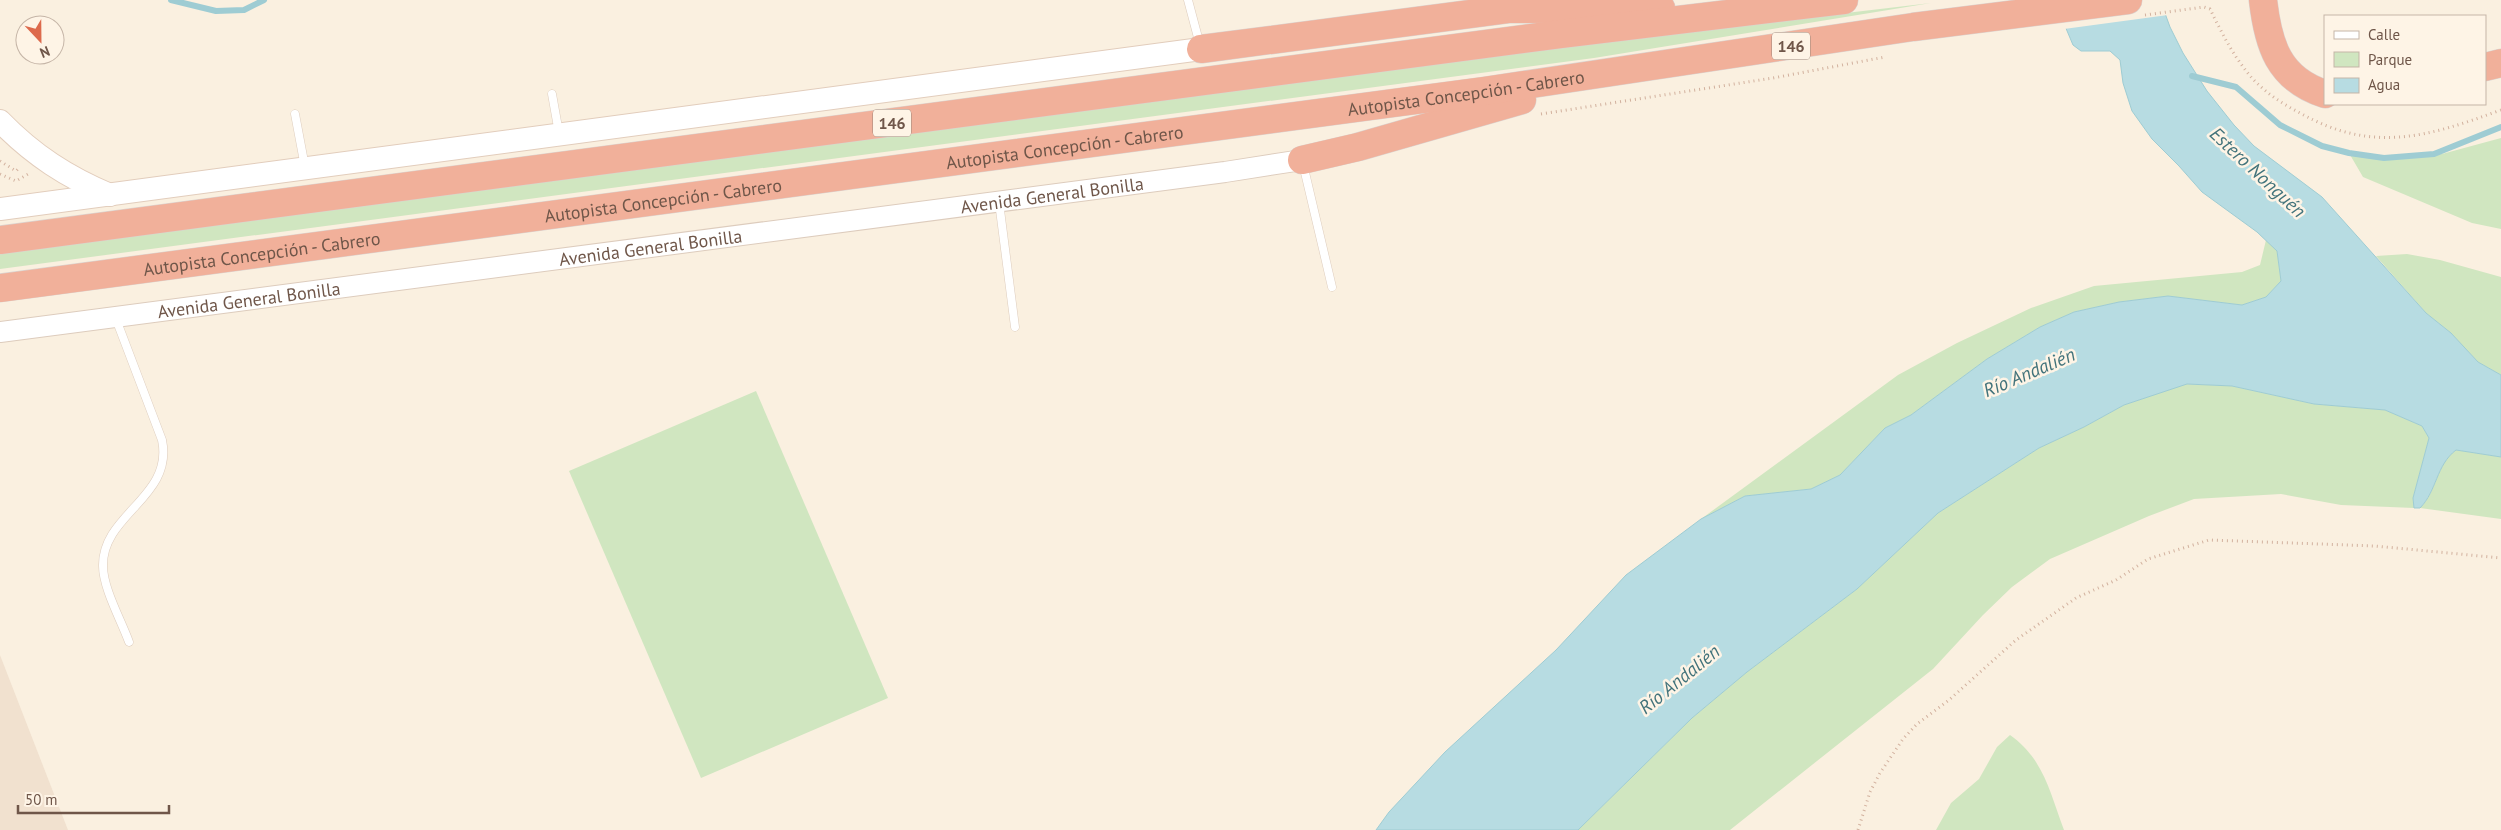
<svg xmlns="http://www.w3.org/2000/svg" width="2501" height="830" viewBox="0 0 2501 830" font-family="'PT Sans',sans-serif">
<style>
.residential{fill:#f1e1cf}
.green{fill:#d0e6c0}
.water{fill:#b7dce2;stroke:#9eccd3}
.pier{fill:#faf0e0}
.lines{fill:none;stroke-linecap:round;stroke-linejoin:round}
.stream{stroke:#9eccd3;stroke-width:6}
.service-casing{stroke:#ddccbd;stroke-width:9}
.tertiary-casing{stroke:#ddccbd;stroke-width:22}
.secondary-casing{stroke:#e2cdbc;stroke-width:24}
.motorway-casing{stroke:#dad3d0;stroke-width:29}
.path{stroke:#d2b19e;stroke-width:3;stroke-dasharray:1 4;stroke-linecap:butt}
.service{stroke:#fff;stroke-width:8}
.tertiary{stroke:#fff;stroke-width:20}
.secondary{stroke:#fff;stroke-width:22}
.motorway{stroke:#f1b09a;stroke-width:28}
.labels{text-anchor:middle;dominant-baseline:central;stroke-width:5;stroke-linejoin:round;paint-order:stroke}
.shield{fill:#fef4e6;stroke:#9a8578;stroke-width:1}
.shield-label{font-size:16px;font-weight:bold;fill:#6f5649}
.street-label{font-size:18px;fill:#6f5649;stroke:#fef4e6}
.water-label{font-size:19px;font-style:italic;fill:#42737b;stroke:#fef4e6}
</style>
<rect width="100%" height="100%" fill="#faf0e0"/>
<polygon class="residential" points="0,655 68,830 0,830"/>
<g class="green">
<polygon points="1931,3 1594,58 0,269 0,254 1592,43"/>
<polygon points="2501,138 2501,229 2472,223 2363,177 2349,153 2384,158 2442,154"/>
<polygon points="2266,240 2277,251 2281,281 2266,297 2242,305 2168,296 2119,302 2074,312 2040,327 1987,359 1911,415 1885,428 1840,475 1811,489 1745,496 1701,519 1898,375 1957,343 2031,308 2094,286 2242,272 2260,265"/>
<polygon points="2407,254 2440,260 2501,277 2501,375 2478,362 2451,333 2426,313 2376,256"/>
<polygon points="2186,384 2232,386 2314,404 2385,410 2422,426 2429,438 2413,498 2414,508 2341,505 2281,494 2194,499 2149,516 2050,559 2012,587 1983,615 1933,669 1730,830 1578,830 1692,718 1747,672 1857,589 1938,513 2039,448 2084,427 2124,405"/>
<polygon points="756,391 888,698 701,778 569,471"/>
<path d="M2456,450L2501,457V519L2420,508C2438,491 2435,465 2456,450Z"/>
<path d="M2010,735C2044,759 2050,793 2064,830H1936L1951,803L1979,779L1997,747Z"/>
</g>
<path class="water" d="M2162,5L2170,27L2183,53L2207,91L2234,125L2254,146L2322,197L2426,313L2451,333L2478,362L2501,375V457L2456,450C2436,465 2437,491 2420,508H2414L2413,498L2429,438L2422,426L2385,410L2314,404L2232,386L2187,384L2124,405L2084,427L2039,448L1938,513L1857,589L1747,672L1692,718L1578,830H1376L1389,812L1445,752L1556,650L1626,575L1701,519L1745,496L1811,489L1840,475L1885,428L1911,415L1987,359L2040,327L2074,312L2119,302L2168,296L2242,305L2266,297L2281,281L2277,251L2257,232L2202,192L2179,166L2152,139L2132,111L2123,83L2120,60L2110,51H2081L2073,45L2065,26Z"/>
<polygon class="pier" points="2057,0 2163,0 2168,15 2064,29"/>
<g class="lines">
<g class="stream">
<polyline points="171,0 216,11 244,10 264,0"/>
<polyline points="2192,76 2236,87 2280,125 2322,146 2349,153 2384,158 2434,154 2501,127"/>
</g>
<g class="service-casing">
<g id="service">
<polyline points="1188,0 1200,45"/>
<polyline points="552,94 559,133"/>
<polyline points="295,114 305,167"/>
<polyline points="1303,164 1332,287"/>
<polyline points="999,202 1015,327"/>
<path d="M116,319L162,440C174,497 102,514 103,566C103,588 121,620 129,642"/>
</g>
</g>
<g class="tertiary-casing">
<g id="tertiary">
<path id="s1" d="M0,332L1225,172L1302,160"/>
</g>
</g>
<g class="secondary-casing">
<g id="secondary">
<path d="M0,121C33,155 67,177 110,195"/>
<polyline points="0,209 1201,49"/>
</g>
</g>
<g class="motorway-casing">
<g id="motorway">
<path d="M2263,0C2268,44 2278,79 2325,94"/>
<polyline points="1201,49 1508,9 1661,8"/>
<polyline points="2485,67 2501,63"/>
<polyline points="1302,160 1358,147 1522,100"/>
<polyline points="0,240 1561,34 1844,0"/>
<path id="s2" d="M0,288L1484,91L1913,27L2128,0"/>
</g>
</g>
<g class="path">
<path d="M2145,15L2204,7L2210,9C2220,29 2230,50 2244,68C2258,88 2279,102 2300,113C2373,154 2427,137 2501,110"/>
<polyline points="1541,114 1773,78 1885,57"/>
<polyline points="0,161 16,171 20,167"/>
<polyline points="0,174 16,181 30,173"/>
<polyline points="1858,830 1870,792 1880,773 1903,739 1917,724 1949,700 2016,640 2076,598 2116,580 2148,559 2209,540 2375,546 2501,558"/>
</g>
<use href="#service" class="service"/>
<use href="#tertiary" class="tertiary"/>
<use href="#secondary" class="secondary"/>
<use href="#motorway" class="motorway"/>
</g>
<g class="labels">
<g class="shield">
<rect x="1772" y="32.5" width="38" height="27" rx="4"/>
<rect x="873" y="109.5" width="38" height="27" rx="4"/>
</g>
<g class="shield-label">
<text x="1791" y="46">146</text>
<text x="892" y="123">146</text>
</g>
<g class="street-label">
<text stroke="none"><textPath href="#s2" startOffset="1479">Autopista Concepción - Cabrero</textPath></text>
<text stroke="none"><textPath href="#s2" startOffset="1074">Autopista Concepción - Cabrero</textPath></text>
<text stroke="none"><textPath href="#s1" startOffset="1061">Avenida General Bonilla</textPath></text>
<text stroke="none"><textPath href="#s2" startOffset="669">Autopista Concepción - Cabrero</textPath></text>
<text stroke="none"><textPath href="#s1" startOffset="656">Avenida General Bonilla</textPath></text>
<text stroke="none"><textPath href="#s2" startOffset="264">Autopista Concepción - Cabrero</textPath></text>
<text stroke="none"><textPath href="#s1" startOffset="251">Avenida General Bonilla</textPath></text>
</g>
<g class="water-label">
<text transform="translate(2258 172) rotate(43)">Estero Nonguén</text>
<text transform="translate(2029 372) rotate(-23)">Río Andalién</text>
<text transform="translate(1679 679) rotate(-39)">Río Andalién</text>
</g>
</g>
<rect x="2324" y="15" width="162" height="90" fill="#fef4e6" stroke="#c5b5a7"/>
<rect x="2334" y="31" width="25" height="8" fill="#ffffff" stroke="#c5b5a7"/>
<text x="2368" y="40" font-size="15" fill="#6f5649">Calle</text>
<rect x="2334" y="52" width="25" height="15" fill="#d0e6c0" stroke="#c5b5a7"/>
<text x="2368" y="65" font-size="15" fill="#6f5649">Parque</text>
<rect x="2334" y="78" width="25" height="15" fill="#b7dce2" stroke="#c5b5a7"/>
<text x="2368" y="90" font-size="15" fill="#6f5649">Agua</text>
<g transform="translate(40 40) rotate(158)"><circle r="24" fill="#fef4e6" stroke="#c5b5a7"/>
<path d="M0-4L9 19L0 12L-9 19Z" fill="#dd6a4c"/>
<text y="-8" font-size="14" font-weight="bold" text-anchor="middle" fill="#6f5649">N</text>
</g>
<path d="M18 805v8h151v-8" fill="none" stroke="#6f5649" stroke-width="2.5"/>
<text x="25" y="805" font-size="15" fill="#6f5649" stroke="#fef4e6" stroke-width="4" paint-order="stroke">50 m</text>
</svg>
